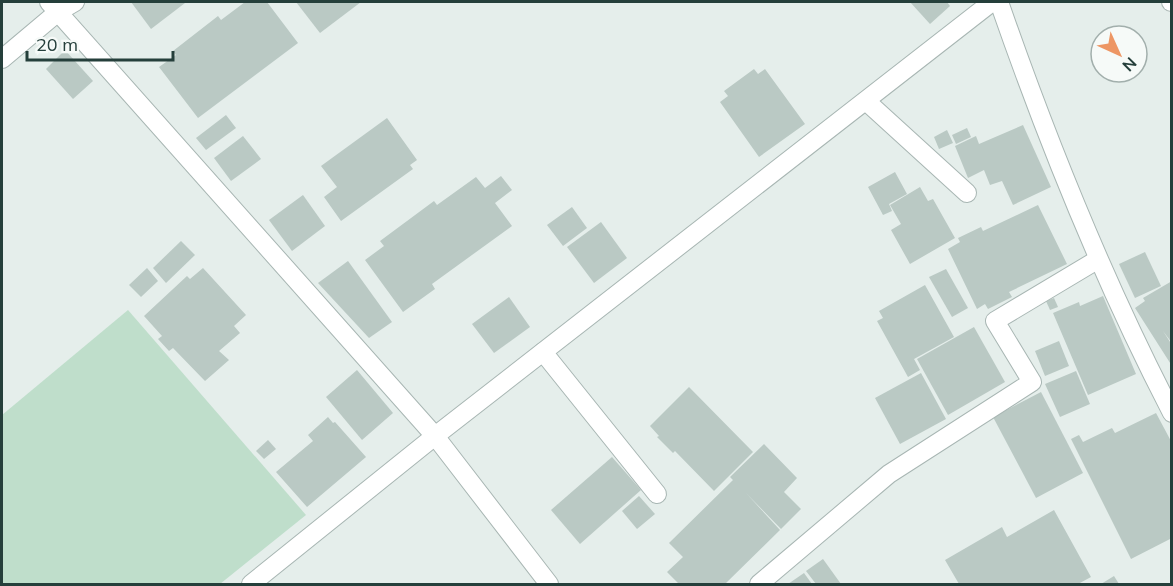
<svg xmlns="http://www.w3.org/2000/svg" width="1173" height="586" viewBox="0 0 1173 586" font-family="Mulish,sans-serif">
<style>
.green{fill:#bfdecb}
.building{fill:#bac9c4}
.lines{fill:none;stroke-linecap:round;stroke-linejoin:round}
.minor-casing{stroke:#a8b6b3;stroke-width:20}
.minor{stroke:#fff;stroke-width:18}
</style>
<rect width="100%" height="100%" fill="#e5eeeb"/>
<polygon class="green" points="128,310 306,515 220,584 2,584 2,415"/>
<g class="building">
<polygon points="131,2 184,2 185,3 151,29"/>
<polygon points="245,2 267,2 298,43 198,118 159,67 176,55 173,51 218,16 221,20"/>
<polygon points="296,2 361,2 320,33"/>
<polygon points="910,2 947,2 950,6 930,24"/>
<polygon points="65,50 93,81 73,99 46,69"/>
<polygon points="754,69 758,74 765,69 805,124 759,157 720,102 728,96 724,91"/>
<polygon points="226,115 236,128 206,150 196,138"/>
<polygon points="387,118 417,160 410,165 413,169 341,221 324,197 337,187 321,166"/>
<polygon points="1023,125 1051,187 1013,205 1002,181 990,185 984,170 968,178 955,146 976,136 979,144"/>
<polygon points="967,128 971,137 956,144 952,135"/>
<polygon points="947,130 953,143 939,149 934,137"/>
<polygon points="243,136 261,159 231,181 214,158"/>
<polygon points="895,172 907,194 889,204 892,211 883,215 868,187"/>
<polygon points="501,176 512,190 495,203 512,226 432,284 435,289 403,312 365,260 384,246 380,241 434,201 437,205 476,177 485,188"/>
<polygon points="920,187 928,201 933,199 955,238 910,264 891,230 901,224 890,205"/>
<polygon points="303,195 325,226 292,251 269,220"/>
<polygon points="1038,205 1067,264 1009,292 1012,297 988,309 985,304 977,309 948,249 960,242 958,238 981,227 983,231"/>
<polygon points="572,207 587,228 563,246 547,225"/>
<polygon points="601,222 627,258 594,283 567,247"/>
<polygon points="181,241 195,255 166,283 153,268"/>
<polygon points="1145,252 1161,286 1135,298 1119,264"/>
<polygon points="348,261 392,322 369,338 318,283"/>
<polygon points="147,268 158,281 141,297 129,285"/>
<polygon points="203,268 246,315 234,326 240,333 219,351 229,360 205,381 173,348 169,351 158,339 162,336 144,316 187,276 190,279"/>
<polygon points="946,269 968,308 952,317 929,277"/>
<polygon points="1172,281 1172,343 1163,331 1172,345 1172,366 1135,308 1145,301 1143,298"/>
<polygon points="925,285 954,337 914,359 920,370 908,377 877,321 883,318 879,311"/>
<polygon points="1103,296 1136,374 1088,395 1053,313 1079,302 1080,306"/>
<polygon points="509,297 530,327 494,353 472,324"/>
<polygon points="1054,298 1058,307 1050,310 1046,301"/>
<polygon points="974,327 1005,382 948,415 917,359"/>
<polygon points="1059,341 1069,366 1045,376 1035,351"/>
<polygon points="357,370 393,413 362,440 326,397"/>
<polygon points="1076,371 1090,404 1060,417 1045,384"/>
<polygon points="921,373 946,419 900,444 875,398"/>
<polygon points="689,387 753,452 714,491 675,451 673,453 657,437 659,436 650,426"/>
<polygon points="1041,392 1083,473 1036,498 993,417"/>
<polygon points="1156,413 1172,443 1172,538 1131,559 1071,439 1079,435 1083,442 1112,428 1115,433"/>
<polygon points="328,417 333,423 335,422 366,457 307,507 276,472 313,441 308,435"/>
<polygon points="268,440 276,449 264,459 256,451"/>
<polygon points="764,444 797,478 784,492 801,509 781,529 746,493 780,530 725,584 679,584 667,572 683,557 669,543 733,480 730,477"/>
<polygon points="612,457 641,490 580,544 551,510"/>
<polygon points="639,496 655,514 637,529 622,511"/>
<polygon points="1054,510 1091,577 1078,584 959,584 945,560 1002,527 1007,537"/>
<polygon points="823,559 841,584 816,584 806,571"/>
<polygon points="804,573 812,584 788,584"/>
<polygon points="1114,576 1119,584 1101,584"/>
</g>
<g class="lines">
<g class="minor-casing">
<g id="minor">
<polyline points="49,2 435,436 549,584"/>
<path d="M999,2C1048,143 1103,280 1172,413"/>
<polyline points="1171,2 1172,2"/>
<polyline points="2,59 58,12 75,2"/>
<polyline points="866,101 967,193"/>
<polyline points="543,352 657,494"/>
<polyline points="251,584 435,436 992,2"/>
<polyline points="759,584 889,474 1032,382 995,321 1097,260"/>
</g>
</g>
<use href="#minor" class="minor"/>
</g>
<rect width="1173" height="586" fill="none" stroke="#253f3b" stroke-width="6"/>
<g transform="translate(1119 54) rotate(135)"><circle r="28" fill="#f6faf8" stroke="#a2afac" stroke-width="1.5"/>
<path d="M0-4.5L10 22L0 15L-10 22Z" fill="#ed9664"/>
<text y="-9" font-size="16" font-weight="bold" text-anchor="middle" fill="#253f3b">N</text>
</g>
<path d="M27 51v9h146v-9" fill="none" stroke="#253f3b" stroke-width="3"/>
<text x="36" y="51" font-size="18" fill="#253f3b" stroke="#f6faf8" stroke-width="4.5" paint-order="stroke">20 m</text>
</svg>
